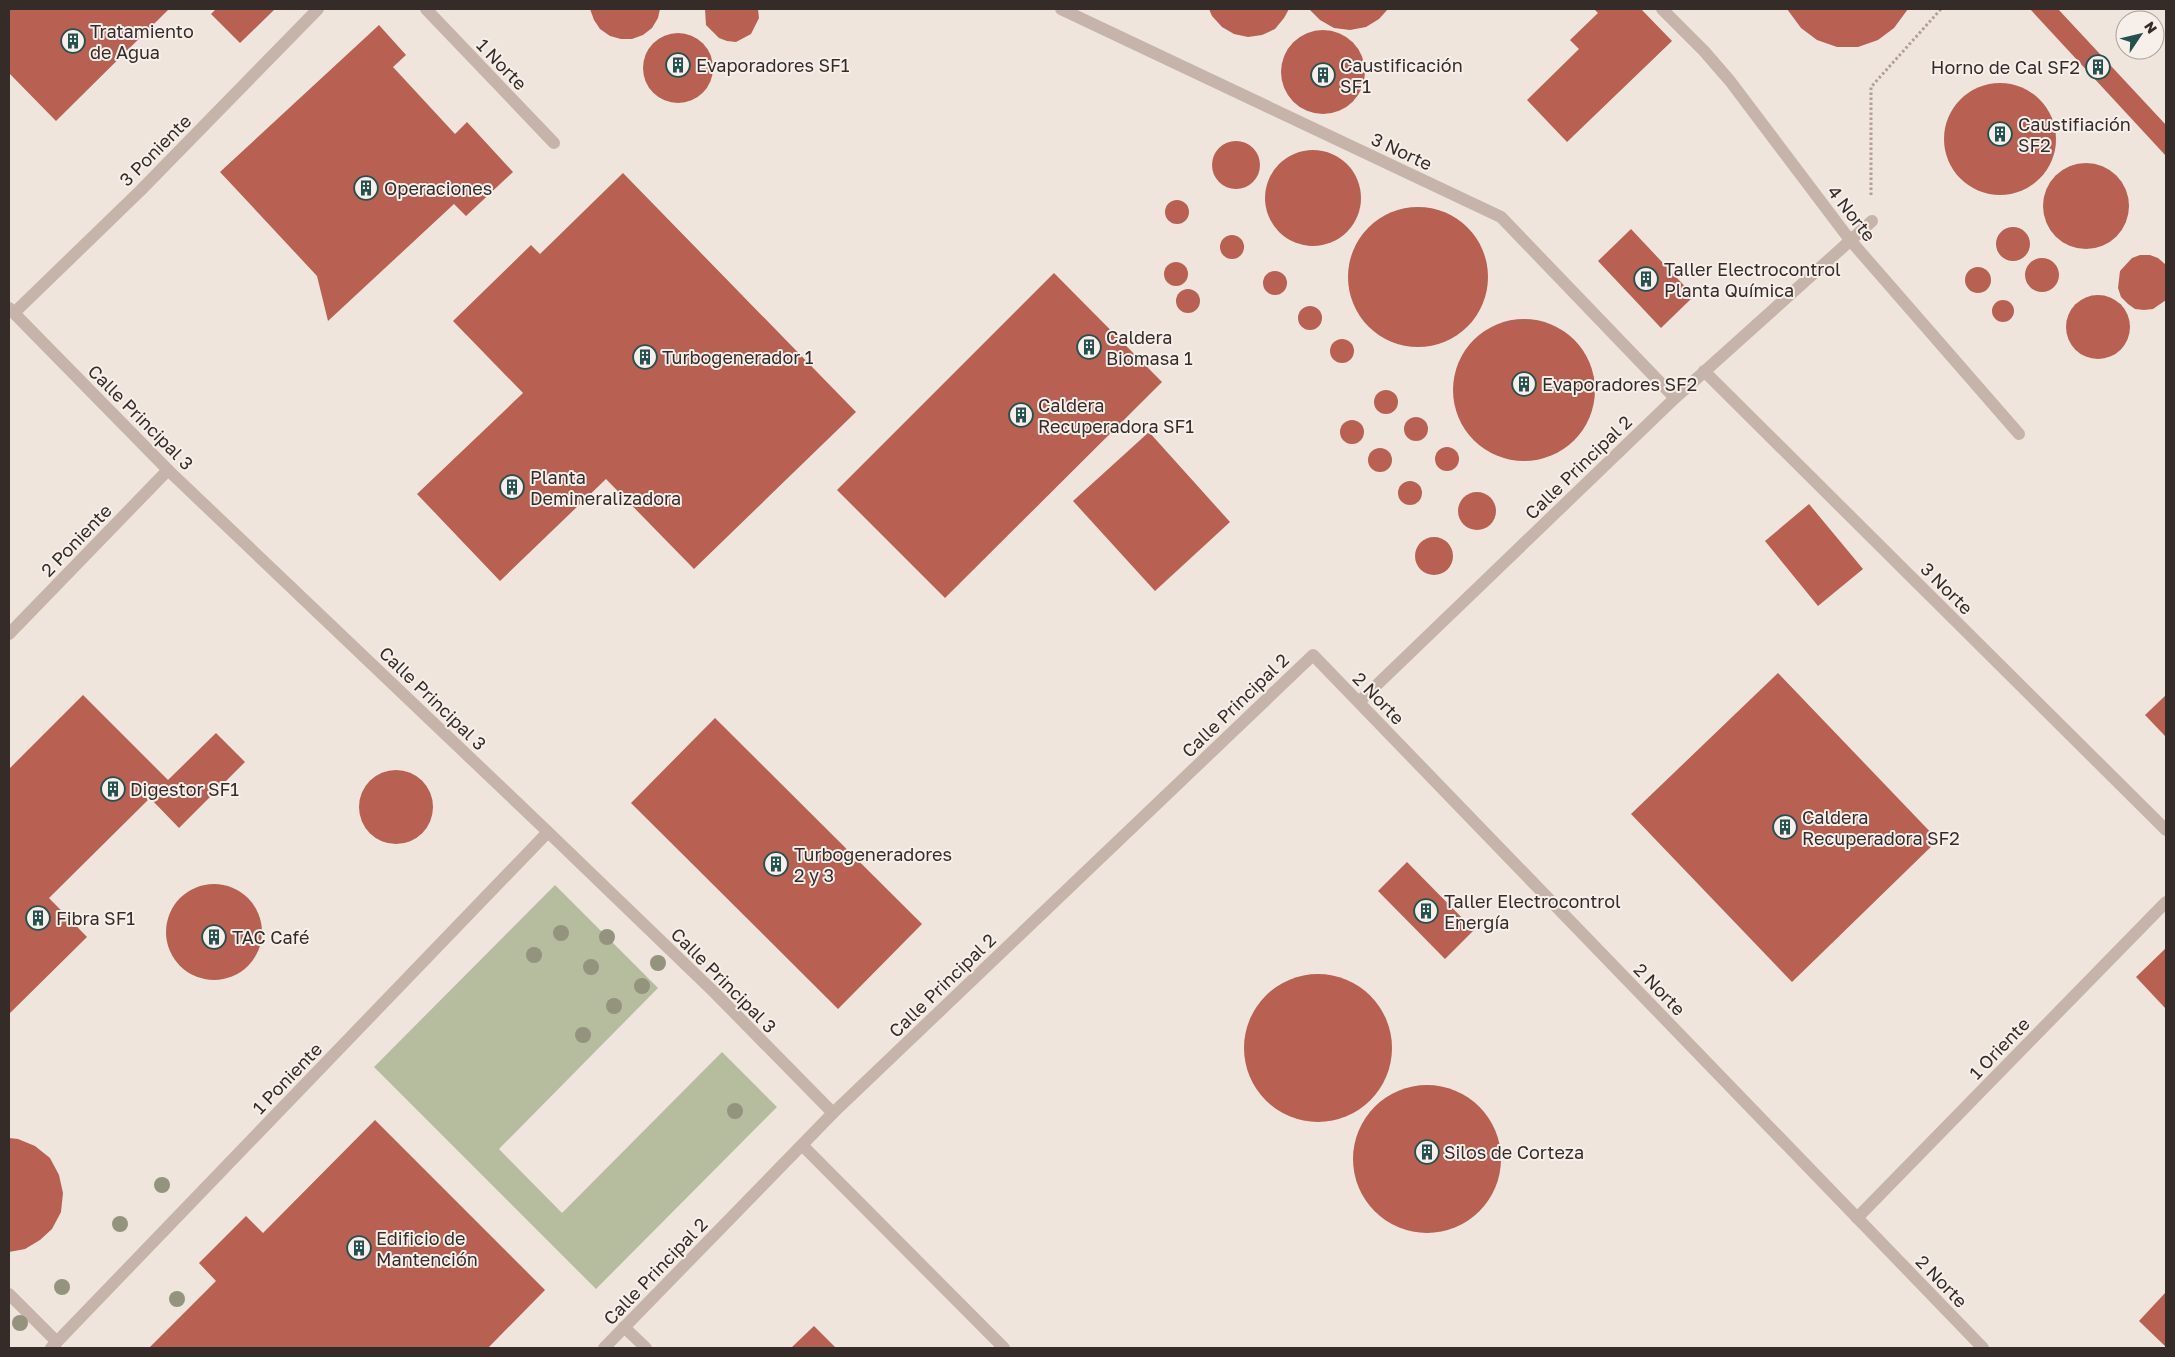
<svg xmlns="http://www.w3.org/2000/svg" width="2175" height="1357" viewBox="0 0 2175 1357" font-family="'Golos Text',sans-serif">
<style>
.green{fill:#b6bd9f}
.building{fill:#b86052}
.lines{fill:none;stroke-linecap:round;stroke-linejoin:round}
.path{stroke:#b29e95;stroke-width:3;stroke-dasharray:2.5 2.5;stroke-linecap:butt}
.service{stroke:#c6b4aa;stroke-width:12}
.tree{fill:#93937e}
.labels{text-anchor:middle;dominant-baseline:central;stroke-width:4;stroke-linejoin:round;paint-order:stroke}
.poi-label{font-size:18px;fill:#352b29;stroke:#f7efe9;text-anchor:start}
.street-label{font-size:18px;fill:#352b29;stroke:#f7efe9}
</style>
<rect width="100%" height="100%" fill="#efe5dd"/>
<polygon class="green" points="555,885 658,988 499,1149 562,1213 722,1052 777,1107 596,1289 374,1067"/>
<g class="building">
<polygon points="9,9 169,9 56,121 9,73"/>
<polygon points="216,9 275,9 240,43 211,14"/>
<polygon points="590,9 660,9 658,18 652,28 643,35 632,39 621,39 610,36 600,29 594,20"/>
<polygon points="705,9 758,9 759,18 751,34 736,42 727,41 719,38 706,25"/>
<polygon points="1209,9 1289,9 1284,18 1275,29 1262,35 1248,37 1234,34 1222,27 1212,16"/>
<polygon points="1309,9 1388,9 1379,19 1366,27 1350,30 1334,28 1320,20"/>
<polygon points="1594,9 1641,9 1672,41 1567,142 1527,100 1579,49 1570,40 1598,13"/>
<polygon points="1787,9 1908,9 1894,28 1878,40 1858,47 1837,47 1817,40 1801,28"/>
<polygon points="2030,9 2058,9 2166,125 2166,156"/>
<polygon points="379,25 406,55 393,67 455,134 467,122 513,172 466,216 454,204 328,321 317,276 220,172"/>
<circle cx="1323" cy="72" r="42"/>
<circle cx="678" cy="68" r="35"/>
<circle cx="2000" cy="139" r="56"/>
<circle cx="1236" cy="165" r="24"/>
<circle cx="1313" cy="198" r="48"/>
<circle cx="2086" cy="206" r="43"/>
<polygon points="623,173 856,412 694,569 606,479 500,581 417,494 523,393 453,321 531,245 540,254"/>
<circle cx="1177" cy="212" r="12"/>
<circle cx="1418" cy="277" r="70"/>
<circle cx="2013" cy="244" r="17"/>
<polygon points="1631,229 1694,296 1661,328 1598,261"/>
<circle cx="1232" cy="247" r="12"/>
<polygon points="2140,255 2150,255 2158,258 2166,265 2166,300 2153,309 2144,310 2135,309 2128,304 2121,297 2118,288 2120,271 2132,258"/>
<circle cx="2042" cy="275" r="17"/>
<circle cx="1176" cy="274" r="12"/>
<circle cx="1978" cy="280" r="13"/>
<circle cx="1275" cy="283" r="12"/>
<polygon points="1054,273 1162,382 945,598 837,490"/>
<circle cx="1188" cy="301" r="12"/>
<circle cx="2098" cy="327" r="32"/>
<circle cx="2003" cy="311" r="11"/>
<circle cx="1310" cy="318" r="12"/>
<circle cx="1524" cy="390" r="71"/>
<circle cx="1342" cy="351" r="12"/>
<circle cx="1386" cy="402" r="12"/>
<circle cx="1416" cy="429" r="12"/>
<circle cx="1352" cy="432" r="12"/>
<polygon points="1149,432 1230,522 1155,591 1073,501"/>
<circle cx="1447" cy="459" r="12"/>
<circle cx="1380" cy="460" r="12"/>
<circle cx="1410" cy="493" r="12"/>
<circle cx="1477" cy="511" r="19"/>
<polygon points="1809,504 1863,569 1818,606 1765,541"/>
<circle cx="1434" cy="556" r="19"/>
<polygon points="1778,673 1938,840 1792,982 1631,814"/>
<polygon points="83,695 168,780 216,733 245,762 179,828 150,798 49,898 87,937 9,1014 9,769"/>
<polygon points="2166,695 2166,737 2145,715"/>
<polygon points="715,718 922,924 838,1009 631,803"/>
<circle cx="396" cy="807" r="37"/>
<polygon points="1407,862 1474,930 1445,959 1378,891"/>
<circle cx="214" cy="932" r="48"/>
<polygon points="2166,948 2166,1009 2136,977"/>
<circle cx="1318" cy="1048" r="74"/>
<circle cx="1427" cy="1159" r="74"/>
<polygon points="375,1120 545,1290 488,1348 149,1348 216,1281 199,1263 246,1216 263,1233"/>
<polygon points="9,1138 18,1139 35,1146 50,1158 59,1175 63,1193 61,1212 52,1229 40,1240 25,1249 9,1252"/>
<polygon points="2166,1292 2166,1347 2139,1321"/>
<polygon points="814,1326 836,1348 791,1348"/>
</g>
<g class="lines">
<polyline class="path" points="1871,195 1871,87 1941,9"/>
<g class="service">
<polyline points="426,9 554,143"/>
<polyline points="1061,9 1501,217 1675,398"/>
<polyline points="1662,9 1704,51 1730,81 1850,240 2019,434"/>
<polyline points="9,308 168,470 548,832 714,992 833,1113"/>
<polyline points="14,313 140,191 318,9"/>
<polyline points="1704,371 2166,830"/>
<polyline points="9,634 168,470"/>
<polyline points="1359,702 1675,398 1872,221"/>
<polyline points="802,1145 1004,1348"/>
<polyline points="1857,1218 2166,902"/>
<polyline points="9,1294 57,1342"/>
<polyline points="624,1327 646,1348"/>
<polyline points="51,1348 548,832"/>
<polyline points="604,1348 833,1113 1313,655 1983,1348"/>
</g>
</g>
<g class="tree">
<circle cx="561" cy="933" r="8"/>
<circle cx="607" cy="937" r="8"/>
<circle cx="534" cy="955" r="8"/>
<circle cx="658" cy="963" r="8"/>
<circle cx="591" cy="967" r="8"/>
<circle cx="642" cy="986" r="8"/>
<circle cx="614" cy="1006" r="8"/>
<circle cx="583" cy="1035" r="8"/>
<circle cx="735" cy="1111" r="8"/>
<circle cx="162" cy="1185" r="8"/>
<circle cx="120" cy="1224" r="8"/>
<circle cx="62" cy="1287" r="8"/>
<circle cx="177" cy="1299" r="8"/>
<circle cx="20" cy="1323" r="8"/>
</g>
<defs>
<g id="building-ring" transform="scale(1.25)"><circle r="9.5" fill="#f7efe9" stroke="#235150" stroke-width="1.5"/><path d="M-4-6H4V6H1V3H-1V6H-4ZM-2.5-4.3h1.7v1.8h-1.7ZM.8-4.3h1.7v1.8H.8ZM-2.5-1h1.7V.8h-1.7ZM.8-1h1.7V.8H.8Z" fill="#235150"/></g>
</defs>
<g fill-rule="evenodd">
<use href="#building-ring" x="73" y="41"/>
<use href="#building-ring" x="678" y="65"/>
<use href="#building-ring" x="2098" y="67"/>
<use href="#building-ring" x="1323" y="75"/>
<use href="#building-ring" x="2000" y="134"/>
<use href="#building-ring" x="366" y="188"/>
<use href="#building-ring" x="1646" y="279"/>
<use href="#building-ring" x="1089" y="347"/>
<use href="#building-ring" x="645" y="357"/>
<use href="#building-ring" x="1524" y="384"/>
<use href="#building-ring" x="1021" y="415"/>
<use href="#building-ring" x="512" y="487"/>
<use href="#building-ring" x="113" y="789"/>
<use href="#building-ring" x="1785" y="827"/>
<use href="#building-ring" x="776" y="864"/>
<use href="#building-ring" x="1426" y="911"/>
<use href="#building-ring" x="38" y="918"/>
<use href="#building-ring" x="214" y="937"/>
<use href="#building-ring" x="1427" y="1152"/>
<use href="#building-ring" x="359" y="1248"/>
</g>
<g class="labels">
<g class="poi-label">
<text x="90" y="31">Tratamiento<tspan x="90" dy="21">de Agua</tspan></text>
<text x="696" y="65">Evaporadores SF1</text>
<text x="1340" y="65">Caustificación<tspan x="1340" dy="21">SF1</tspan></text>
<text x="2080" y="67" text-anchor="end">Horno de Cal SF2</text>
<text x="2018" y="124">Caustifiación<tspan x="2018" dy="21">SF2</tspan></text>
<text x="384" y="188">Operaciones</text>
<text x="1664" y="269">Taller Electrocontrol<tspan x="1664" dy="21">Planta Química</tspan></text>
<text x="1106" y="337">Caldera<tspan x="1106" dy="21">Biomasa 1</tspan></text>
<text x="662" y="357">Turbogenerador 1</text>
<text x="1542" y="384">Evaporadores SF2</text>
<text x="1038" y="405">Caldera<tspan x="1038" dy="21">Recuperadora SF1</tspan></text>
<text x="530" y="477">Planta<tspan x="530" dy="21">Demineralizadora</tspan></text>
<text x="130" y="789">Digestor SF1</text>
<text x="1802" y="817">Caldera<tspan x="1802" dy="21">Recuperadora SF2</tspan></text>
<text x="794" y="854">Turbogeneradores<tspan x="794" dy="21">2 y 3</tspan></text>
<text x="1444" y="901">Taller Electrocontrol<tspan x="1444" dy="21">Energía</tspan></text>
<text x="56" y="918">Fibra SF1</text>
<text x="232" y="937">TAC Café</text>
<text x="1444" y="1152">Silos de Corteza</text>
<text x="376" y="1238">Edificio de<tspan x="376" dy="21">Mantención</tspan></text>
</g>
<g class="street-label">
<text transform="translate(502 64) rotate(46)">1 Norte</text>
<text transform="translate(155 150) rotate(-45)">3 Poniente</text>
<text transform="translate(1402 151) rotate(25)">3 Norte</text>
<text transform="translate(1852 213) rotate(52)">4 Norte</text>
<text transform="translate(141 417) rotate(45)">Calle Principal 3</text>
<text transform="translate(1578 467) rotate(-44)">Calle Principal 2</text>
<text transform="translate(76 540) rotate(-46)">2 Poniente</text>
<text transform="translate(1947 588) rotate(45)">3 Norte</text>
<text transform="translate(433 698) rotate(44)">Calle Principal 3</text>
<text transform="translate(1379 698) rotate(46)">2 Norte</text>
<text transform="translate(1235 705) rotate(-44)">Calle Principal 2</text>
<text transform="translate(724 980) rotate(45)">Calle Principal 3</text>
<text transform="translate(942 985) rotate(-44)">Calle Principal 2</text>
<text transform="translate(1660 989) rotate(46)">2 Norte</text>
<text transform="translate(1999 1048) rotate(-46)">1 Oriente</text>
<text transform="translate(287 1078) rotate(-46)">1 Poniente</text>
<text transform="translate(655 1271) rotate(-46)">Calle Principal 2</text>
<text transform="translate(1942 1281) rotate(46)">2 Norte</text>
</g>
</g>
<rect width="2175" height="1357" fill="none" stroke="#352b29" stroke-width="20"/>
<g transform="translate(2140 35) rotate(55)"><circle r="24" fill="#f7efe9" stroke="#a9a19c"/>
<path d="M0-4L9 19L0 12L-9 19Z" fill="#235150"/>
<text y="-8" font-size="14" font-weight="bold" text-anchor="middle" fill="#352b29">N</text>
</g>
</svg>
